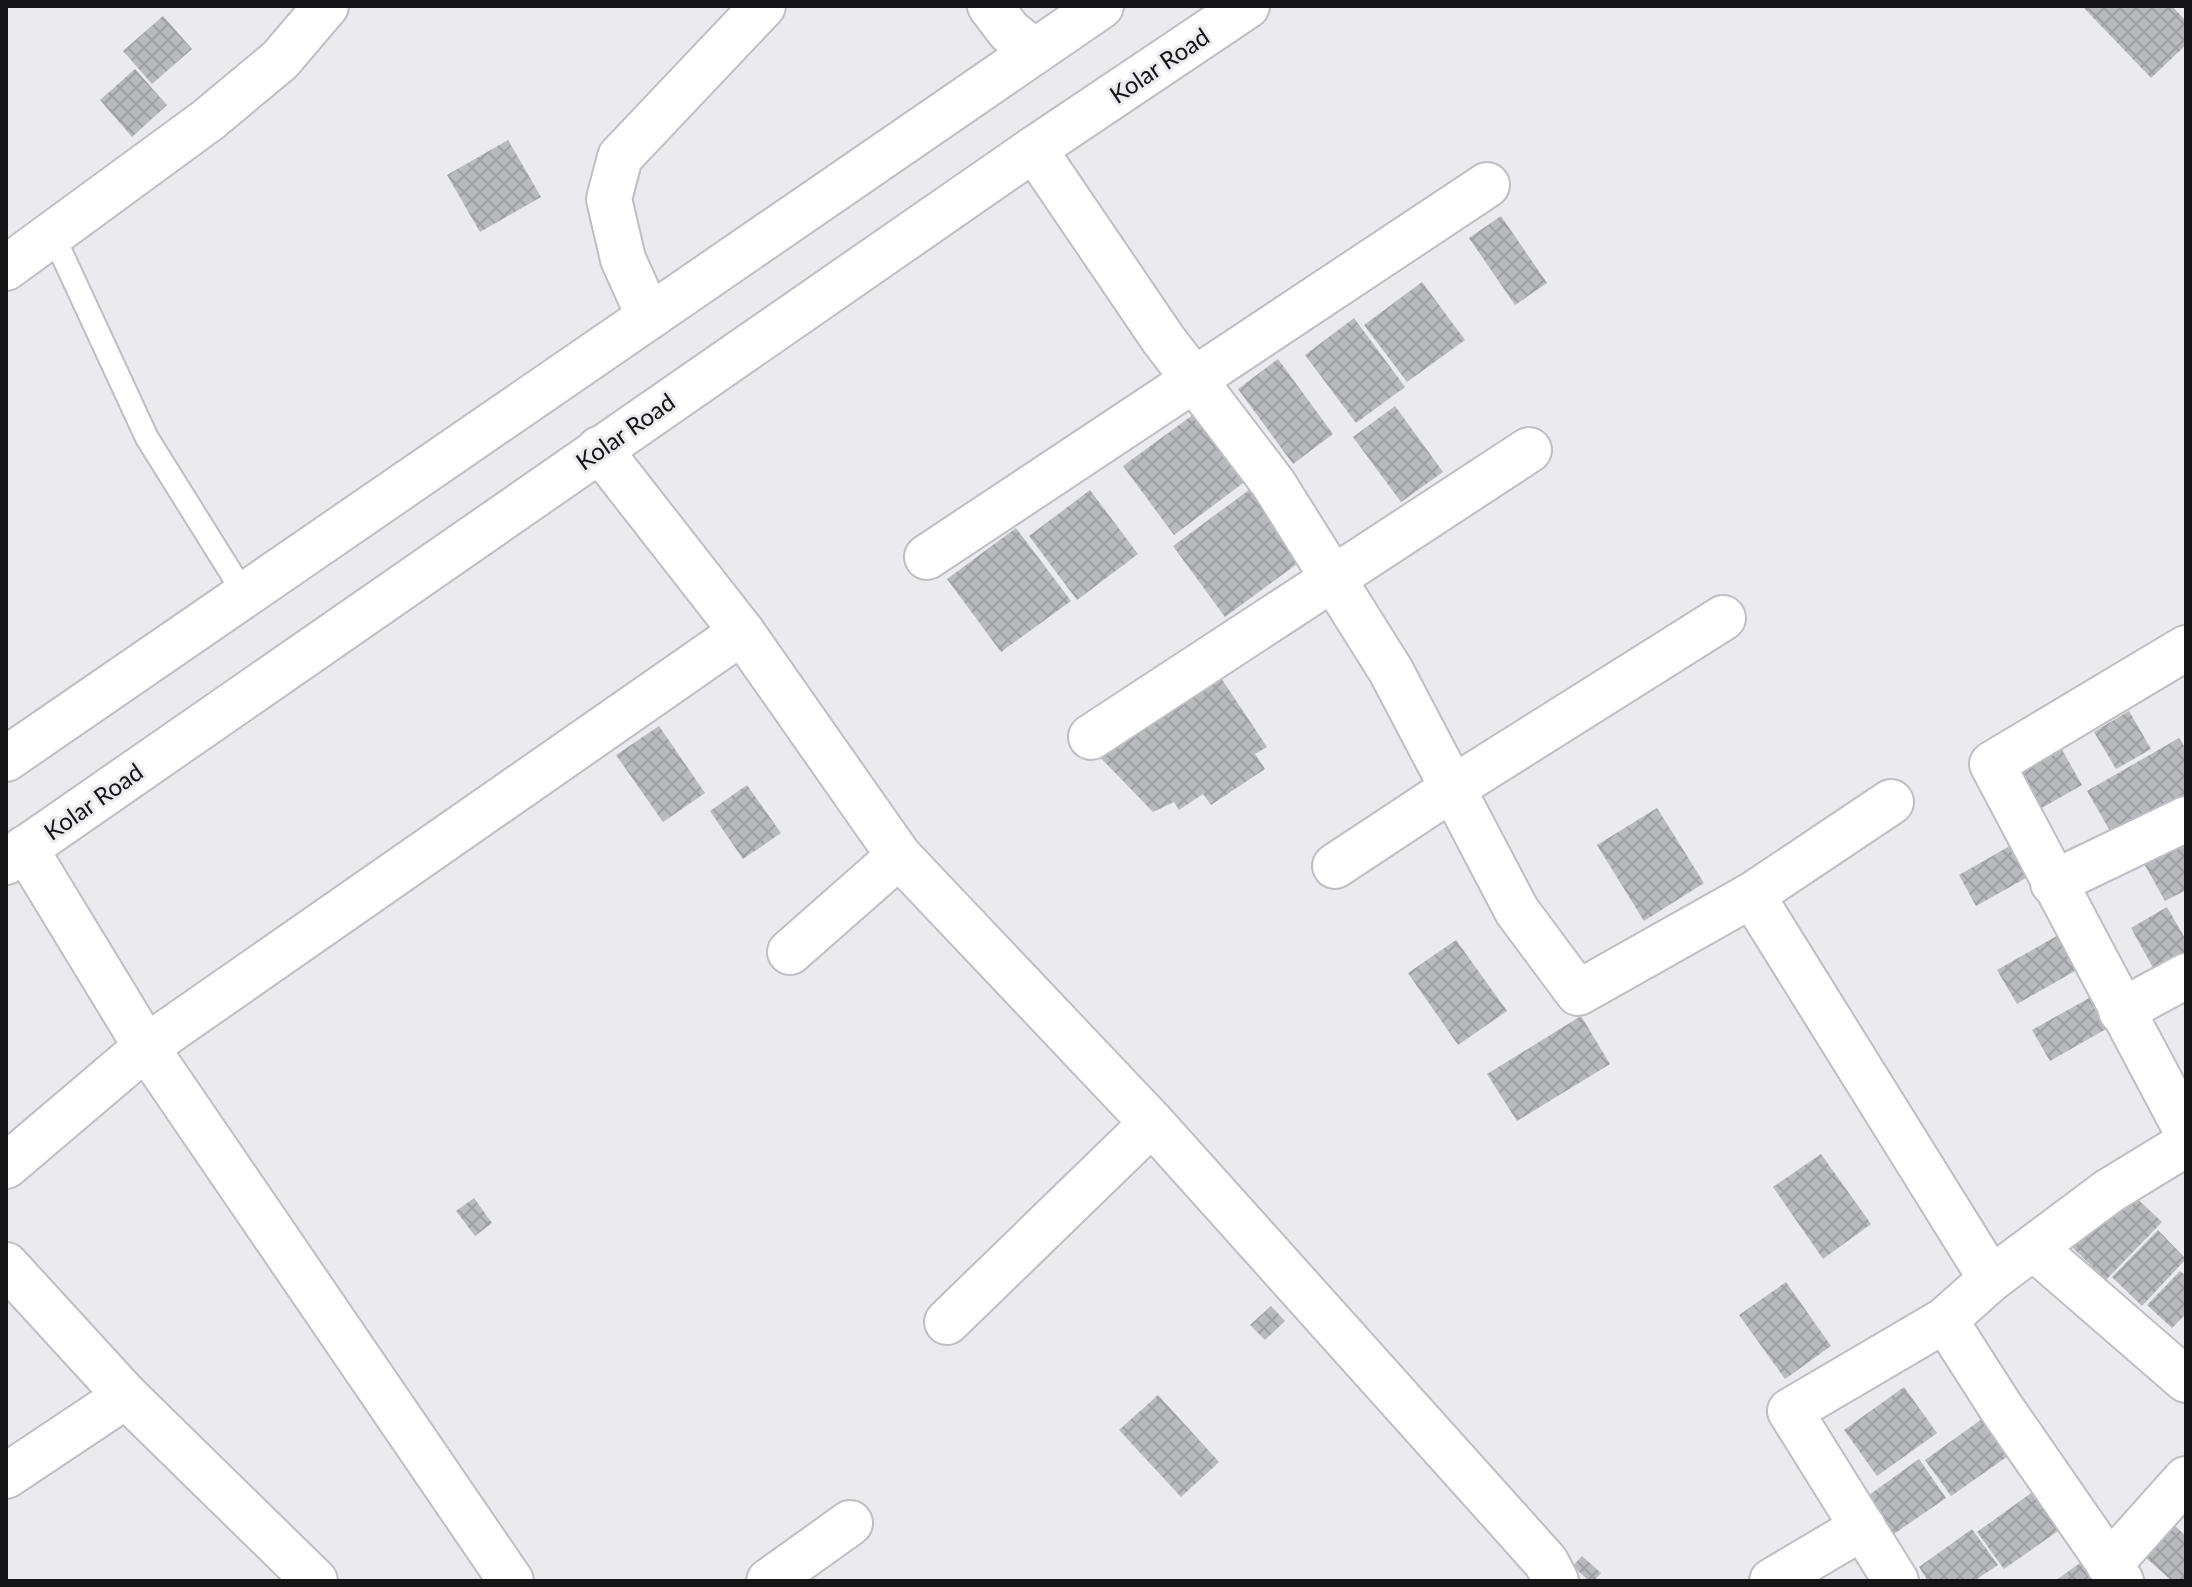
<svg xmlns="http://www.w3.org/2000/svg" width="2192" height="1587" viewBox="0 0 2192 1587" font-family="Lato,sans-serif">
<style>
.building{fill:url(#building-cross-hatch)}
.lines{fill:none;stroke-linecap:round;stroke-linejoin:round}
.service-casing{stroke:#bebec3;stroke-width:26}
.minor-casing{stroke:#bebec3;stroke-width:48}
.secondary-casing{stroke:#bebec3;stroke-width:48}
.service{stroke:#fff;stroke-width:22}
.minor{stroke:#fff;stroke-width:44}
.secondary{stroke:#fff;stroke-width:44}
.labels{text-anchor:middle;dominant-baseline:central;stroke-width:6;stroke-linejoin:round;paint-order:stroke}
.street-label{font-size:24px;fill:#151517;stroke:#eaeaef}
</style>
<defs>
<pattern id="building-cross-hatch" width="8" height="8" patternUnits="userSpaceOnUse" patternTransform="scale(2)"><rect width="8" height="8" fill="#b8babe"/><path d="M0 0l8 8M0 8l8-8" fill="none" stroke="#9d9fa3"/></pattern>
</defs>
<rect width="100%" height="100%" fill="#eaeaef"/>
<g class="building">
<polygon points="2082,6 2172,6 2186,21 2186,45 2151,78"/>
<polygon points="163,16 192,49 152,84 123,51"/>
<polygon points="135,69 167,105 132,137 100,100"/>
<polygon points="508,140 541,197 480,232 447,175"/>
<polygon points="1501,216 1547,283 1515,305 1469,238"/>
<polygon points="1422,282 1465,340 1407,382 1364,325"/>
<polygon points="1354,318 1405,387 1356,423 1305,355"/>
<polygon points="1278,359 1333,434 1293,464 1238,389"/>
<polygon points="1395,406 1443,472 1401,502 1353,437"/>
<polygon points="1201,409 1251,477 1174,535 1123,466"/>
<polygon points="1090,490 1138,554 1077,600 1029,536"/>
<polygon points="1249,490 1301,561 1225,617 1173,546"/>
<polygon points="1016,528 1071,601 1001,652 947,579"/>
<polygon points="1213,666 1267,747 1255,754 1265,769 1211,805 1203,794 1179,810 1174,802 1153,812 1092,749"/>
<polygon points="2129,711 2151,749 2116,769 2094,732"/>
<polygon points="659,726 705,793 663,822 616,755"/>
<polygon points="2179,738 2186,749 2186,794 2113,836 2087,791"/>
<polygon points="2057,741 2082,785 2040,809 2015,765"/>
<polygon points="747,785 781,833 743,859 710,811"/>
<polygon points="1657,808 1704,883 1644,921 1597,845"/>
<polygon points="2179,839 2186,850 2186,890 2165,901 2142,860"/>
<polygon points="2015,843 2033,874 1976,906 1959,875"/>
<polygon points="2167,907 2186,940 2186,956 2156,973 2131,928"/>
<polygon points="2062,933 2082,967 2017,1004 1997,970"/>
<polygon points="1456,940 1507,1011 1458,1045 1408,973"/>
<polygon points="2089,998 2106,1029 2050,1061 2032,1030"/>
<polygon points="1581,1016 1610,1064 1517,1121 1487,1074"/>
<polygon points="1821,1154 1871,1224 1823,1259 1773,1187"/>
<polygon points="2127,1189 2162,1222 2106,1280 2072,1247"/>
<polygon points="474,1198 492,1223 475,1236 456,1211"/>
<polygon points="2158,1230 2186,1259 2142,1306 2112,1277"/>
<polygon points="2180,1271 2186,1276 2186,1314 2172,1328 2147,1305"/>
<polygon points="1786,1282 1831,1346 1785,1379 1739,1315"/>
<polygon points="1271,1306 1285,1321 1265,1340 1250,1325"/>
<polygon points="1904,1387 1937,1433 1877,1476 1844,1430"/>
<polygon points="1158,1395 1219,1462 1181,1497 1119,1430"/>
<polygon points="1982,1419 2008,1456 1951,1496 1925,1460"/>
<polygon points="1919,1459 1946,1498 1891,1536 1865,1498"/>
<polygon points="2034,1491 2061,1529 2004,1569 1977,1532"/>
<polygon points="2172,1523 2186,1536 2186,1581 2172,1581 2144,1556"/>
<polygon points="1972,1529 1998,1565 1974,1581 1928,1581 1919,1567"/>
<polygon points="1582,1556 1601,1573 1594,1581 1589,1581 1573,1566"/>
<polygon points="2080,1563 2093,1581 2055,1581"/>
</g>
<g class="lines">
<g class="service-casing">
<polyline id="service" points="53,235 147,438 245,595"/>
</g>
<g class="minor-casing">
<g id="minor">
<polyline points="990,6 1009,31 1034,51"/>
<polyline points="1034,149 1163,339 1273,483 1391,671 1517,911 1578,993 1752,895 1891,802"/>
<polyline points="6,268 208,120 280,60 326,6"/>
<polyline points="649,317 623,259 609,199 620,157 763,6"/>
<polyline points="599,449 742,632 899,856 1152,1123 1546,1562 1556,1581"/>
<polyline points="927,557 1487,185"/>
<polyline points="2186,648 1992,764 2186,1130"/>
<polyline points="1091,737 1529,450"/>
<polyline points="25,848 146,1047 511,1581"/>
<polyline points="1335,866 1453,788 1723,618"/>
<polyline points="2053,883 2186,819"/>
<polyline points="1752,895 1991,1279"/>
<polyline points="790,952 899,856"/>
<polyline points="2121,1011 2186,976"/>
<polyline points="6,1166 146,1047 742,632"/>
<polyline points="2034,1248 2186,1380"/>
<polyline points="6,1265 126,1396 315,1581"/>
<polyline points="1945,1320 2000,1406 2121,1581"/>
<polyline points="947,1322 1152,1123"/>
<polyline points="6,1476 126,1396"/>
<polyline points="2109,1565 2186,1479"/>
<polyline points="769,1581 850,1523"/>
<polyline points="1772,1581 1863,1527"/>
<polyline points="1896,1581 1790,1411 1945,1320 1991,1279 2109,1191 2186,1144"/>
</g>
</g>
<g class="secondary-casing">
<g id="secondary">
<polyline points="6,759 1101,6"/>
<polyline points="6,862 1034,149 1247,6"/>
</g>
</g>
<use href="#service" class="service"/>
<use href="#minor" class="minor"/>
<use href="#secondary" class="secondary"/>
</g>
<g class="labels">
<g class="street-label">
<text transform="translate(1159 65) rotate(-34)">Kolar Road</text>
<text transform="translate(625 431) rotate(-35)">Kolar Road</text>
<text transform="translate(93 801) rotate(-35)">Kolar Road</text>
</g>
</g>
<rect width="2192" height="1587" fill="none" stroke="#151517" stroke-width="16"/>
</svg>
